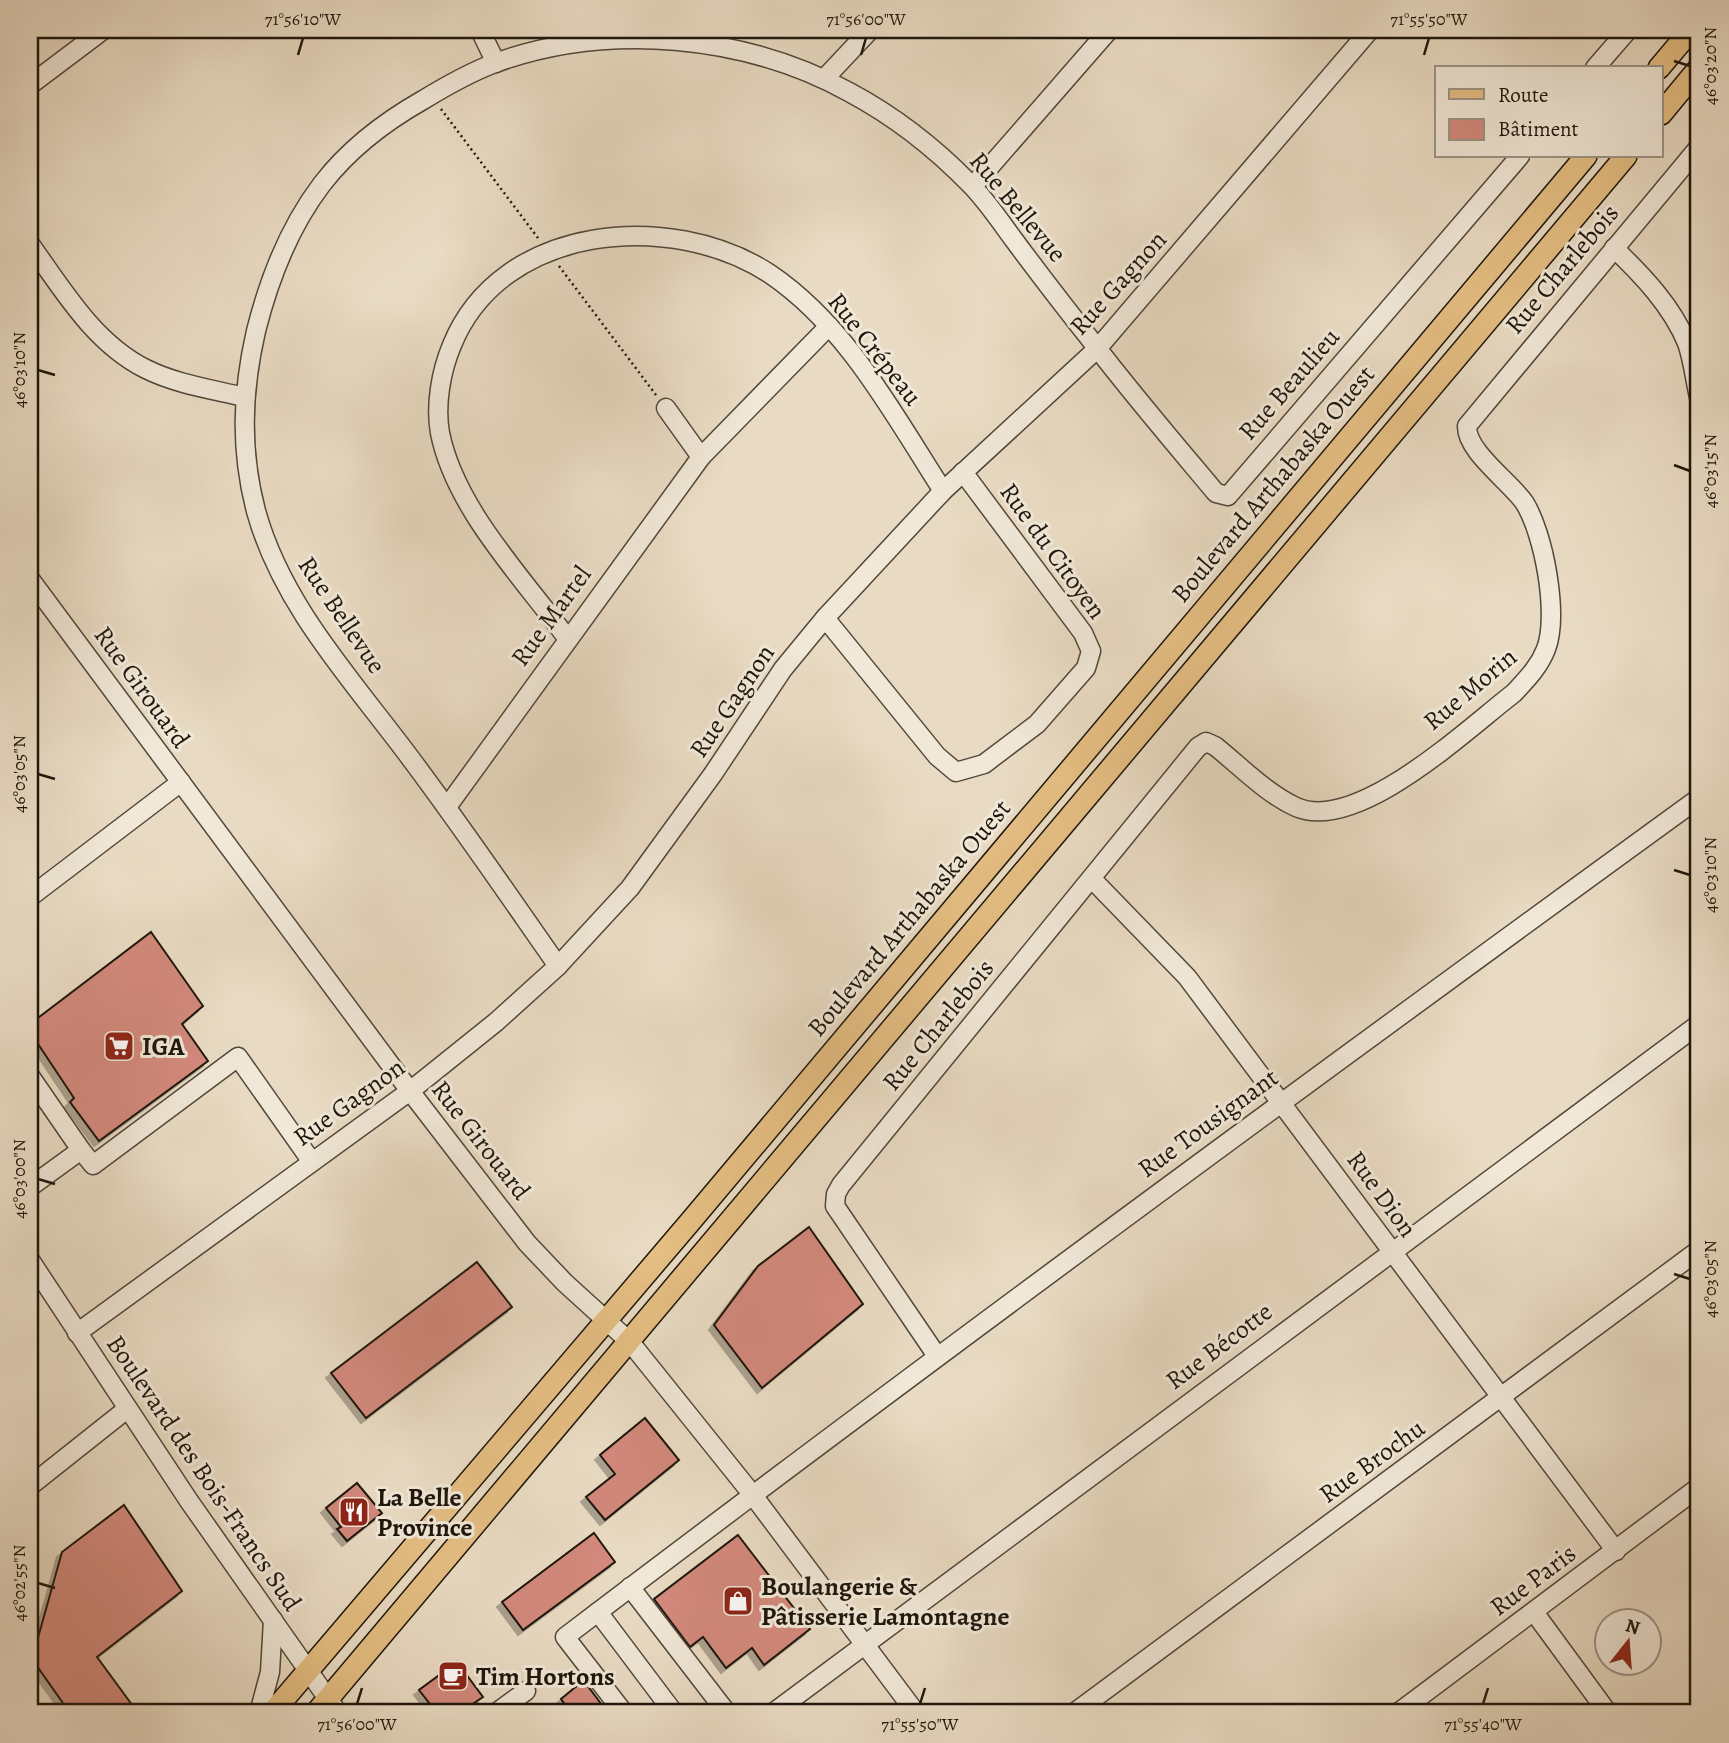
<svg xmlns="http://www.w3.org/2000/svg" width="1729" height="1743" viewBox="0 0 1729 1743" font-family="Alegreya,serif">
<style>
.building{fill:#d3897c;stroke:#1e160c;stroke-width:2;filter:url(#shadow)}
.lines{fill:none;stroke-linecap:round;stroke-linejoin:round}
.minor-casing{stroke:#51473a;stroke-width:21}
.major-casing{stroke:#1e160c;stroke-width:24}
.path{stroke:#1e160c;stroke-width:2.5;stroke-dasharray:2 3.5;stroke-linecap:butt}
.minor{stroke:#f1e8d8;stroke-width:18}
.major{stroke:#e4be82;stroke-width:21}
.ticks{fill:none;stroke:#1e160c;stroke-width:2.5}
.labels{text-anchor:middle;dominant-baseline:central;stroke-width:6;stroke-linejoin:round;paint-order:stroke}
.street-label{font-size:26px;fill:#1e160c;stroke:#f1e8d8}
.poi-label{font-size:26px;font-weight:bold;fill:#1e160c;stroke:#f1e8d8;text-anchor:start}
.neatline{fill:none;stroke:#1e160c;stroke-width:2.5}
.ticks-label{font-size:18px;text-anchor:middle;fill:#1e160c}
</style>
<defs>
<filter id="shadow"><feDropShadow dx="-5" dy="5" stdDeviation="0" flood-color="#0004"/></filter>
</defs>
<rect width="100%" height="100%" fill="#e9dbc3"/>
<filter id="stains"><feTurbulence type="fractalNoise" baseFrequency=".00286" numOctaves="4"/><feColorMatrix values="0 0 0 0 .2 0 0 0 0 .09 0 0 0 0 .02 0 0 0 .5 -.17"/></filter>
<radialGradient id="worn" r=".72"><stop offset=".6" stop-color="#630" stop-opacity="0"/><stop offset="1" stop-color="#630" stop-opacity=".3"/></radialGradient>
<g class="building">
<polygon points="151,932 203,1006 182,1024 208,1061 99,1141 70,1102 74,1098 30,1032 30,1024"/>
<polygon points="809,1227 863,1304 762,1388 714,1325 758,1266"/>
<polygon points="477,1262 512,1307 366,1418 331,1373"/>
<polygon points="645,1418 679,1460 605,1520 586,1497 615,1474 600,1455"/>
<polygon points="357,1483 382,1513 347,1541 337,1529 341,1527 326,1508"/>
<polygon points="124,1505 182,1591 97,1657 138,1713 70,1713 32,1659 62,1552"/>
<polygon points="594,1533 615,1562 523,1630 502,1602"/>
<polygon points="738,1535 810,1629 764,1665 752,1648 726,1668 703,1637 690,1647 654,1599"/>
<polygon points="457,1662 483,1697 459,1713 437,1713 419,1690"/>
<polygon points="584,1680 584,1681 608,1713 571,1713 561,1699"/>
</g>
<g class="lines">
<g class="minor-casing">
<g id="minor">
<polyline points="480,30 496,63"/>
<polyline points="1595,68 1628,30"/>
<polyline points="824,79 870,30"/>
<polyline points="30,85 103,30"/>
<polyline points="973,186 1109,30"/>
<path d="M30,244C63,290 94,343 146,369C176,384 211,389 244,397"/>
<path d="M1614,248C1642,275 1672,306 1687,343C1693,360 1695,380 1699,397"/>
<polyline points="666,408 701,457"/>
<polyline points="30,579 410,1091 527,1243 565,1283 630,1342 752,1494 916,1713"/>
<polyline points="825,618 937,756 956,772 984,764 1037,724 1086,668 1091,651 1083,633 963,472"/>
<path d="M567,638C522,577 455,508 440,433C435,405 441,371 452,345C501,224 671,209 770,274C847,326 894,415 943,491"/>
<polyline points="447,807 701,457 829,326"/>
<polyline points="1092,879 1187,977 1616,1551"/>
<polyline points="30,897 181,782"/>
<path d="M558,966C509,896 462,827 411,759C354,682 282,606 256,511C240,450 242,392 256,331C269,279 290,226 322,184C349,149 386,121 423,100C446,86 471,72 495,63C608,22 745,35 849,92C894,116 935,148 970,184C986,200 1000,221 1014,240C1040,275 1067,310 1094,344C1133,395 1175,444 1216,493L1228,496L1520,156"/>
<polyline points="30,1076 81,1150 30,1187"/>
<polyline points="81,1150 93,1165 238,1057 312,1162"/>
<polyline points="30,1260 189,1501 338,1713"/>
<polyline points="77,1333 410,1091 496,1022 558,966 630,888 713,774 783,669 825,618 943,491 1097,349 1370,30"/>
<path d="M937,1356L835,1206L836,1194L841,1185L1198,747L1206,742L1215,746C1240,766 1267,794 1296,807C1357,834 1467,729 1514,693C1527,679 1539,667 1546,649C1559,615 1544,533 1524,502C1509,481 1466,451 1467,426L1699,147"/>
<polyline points="30,1486 127,1409"/>
<polyline points="630,1587 727,1713"/>
<polyline points="598,1612 674,1713"/>
<polyline points="1534,1612 1608,1713"/>
<polyline points="259,1713 270,1672 273,1620"/>
<polyline points="496,1713 526,1691"/>
<path d="M624,1713L565,1637C940,1352 1319,1074 1699,798"/>
<polyline points="773,1713 1699,1024"/>
<polyline points="1074,1713 1699,1250"/>
<polyline points="1398,1713 1699,1487"/>
</g>
</g>
<g class="major-casing">
<g id="major">
<polyline points="1659,68 1691,30"/>
<polyline points="1661,114 1699,68"/>
<polyline points="272,1713 690,1222 1586,156"/>
<polyline points="316,1713 1626,156"/>
</g>
</g>
<g class="path">
<polyline points="441,109 538,238"/>
<polyline points="559,266 656,395"/>
</g>
<use href="#minor" class="minor"/>
<use href="#major" class="major"/>
</g>
<path class="ticks" d="M298,55L303,38M861,55L866,38M1424,55L1429,38M1674,61L1690,66M38,370L55,375M1674,465L1690,471M38,774L55,779M1674,870L1690,875M38,1179L55,1184M1674,1274L1690,1279M38,1583L55,1588M357,1704L362,1688M920,1704L925,1688M1483,1704L1488,1688"/>
<defs>
<g id="supermarket-square" transform="scale(1.575)"><rect x="-9" y="-9" width="18" height="18" rx="4" fill="#8f2418" stroke="#f1e8d8"/><path d="M-6-5.5h2.5l.6 2H6L4.5 2H-2.5L-4.4-4H-6ZM-1.5 3.2a1.3 1.3 0 1 0 .1 0ZM3 3.2a1.3 1.3 0 1 0 .1 0Z" fill="#fff"/></g>
<g id="restaurant-square" transform="scale(1.575)"><rect x="-9" y="-9" width="18" height="18" rx="4" fill="#8f2418" stroke="#f1e8d8"/><path d="M-5-6h1v4h1v-4h1v4h1v-4h1v5L-1.5 .5V6h-2V.5L-5-1ZM5-6V6H3V1.5H1.5Q1.5-4 5-6Z" fill="#fff"/></g>
<g id="shop-square" transform="scale(1.575)"><rect x="-9" y="-9" width="18" height="18" rx="4" fill="#8f2418" stroke="#f1e8d8"/><path d="M-5-2.5h2.3a2.7 3.5 0 0 1 5.4 0H5L5.5 6h-11ZM-1.5-2.5h3a1.5 2.3 0 0 0-3 0Z" fill="#fff"/></g>
<g id="cafe-square" transform="scale(1.575)"><rect x="-9" y="-9" width="18" height="18" rx="4" fill="#8f2418" stroke="#f1e8d8"/><path d="M-5.5-4.5H6V0H3Q3 3.5 0 3.5H-2.5Q-5.5 3.5-5.5 0ZM3-3.2v2h1.7v-2ZM-6 4.5H4V6H-6Z" fill="#fff"/></g>
</defs>
<g fill-rule="evenodd">
<use href="#supermarket-square" x="119" y="1046"/>
<use href="#restaurant-square" x="354" y="1512"/>
<use href="#shop-square" x="738" y="1601"/>
<use href="#cafe-square" x="453" y="1676"/>
</g>
<g class="labels">
<g class="street-label">
<text transform="translate(1018 207) rotate(50)">Rue Bellevue</text>
<text transform="translate(1562 269) rotate(-50)">Rue Charlebois</text>
<text transform="translate(1118 283) rotate(-48)">Rue Gagnon</text>
<text transform="translate(875 349) rotate(52)">Rue Crépeau</text>
<text transform="translate(1289 384) rotate(-49)">Rue Beaulieu</text>
<text transform="translate(1273 484) rotate(-50)">Boulevard Arthabaska Ouest</text>
<text transform="translate(1053 551) rotate(54)">Rue du Citoyen</text>
<text transform="translate(342 615) rotate(56)">Rue Bellevue</text>
<text transform="translate(551 616) rotate(-54)">Rue Martel</text>
<text transform="translate(142 687) rotate(54)">Rue Girouard</text>
<text transform="translate(1470 689) rotate(-40)">Rue Morin</text>
<text transform="translate(732 701) rotate(-56)">Rue Gagnon</text>
<text transform="translate(909 918) rotate(-50)">Boulevard Arthabaska Ouest</text>
<text transform="translate(938 1025) rotate(-51)">Rue Charlebois</text>
<text transform="translate(349 1102) rotate(-36)">Rue Gagnon</text>
<text transform="translate(1208 1123) rotate(-36)">Rue Tousignant</text>
<text transform="translate(481 1140) rotate(52)">Rue Girouard</text>
<text transform="translate(1382 1194) rotate(54)">Rue Dion</text>
<text transform="translate(1219 1346) rotate(-37)">Rue Bécotte</text>
<text transform="translate(1372 1461) rotate(-36)">Rue Brochu</text>
<text transform="translate(204 1473) rotate(56)">Boulevard des Bois-Francs Sud</text>
<text transform="translate(1533 1580) rotate(-37)">Rue Paris</text>
</g>
<g class="poi-label">
<text x="142" y="1046">IGA</text>
<text x="377" y="1497">La Belle<tspan x="377" dy="30">Province</tspan></text>
<text x="761" y="1586">Boulangerie &amp;<tspan x="761" dy="30">Pâtisserie Lamontagne</tspan></text>
<text x="476" y="1676">Tim Hortons</text>
</g>
</g>
<rect width="1729" height="1743" fill="none" stroke="#e9dbc3" stroke-width="77"/>
<rect x="1435" y="66" width="228" height="91" fill="#f1e8d8" stroke="#9d9486" stroke-width="2"/>
<rect x="1449" y="89" width="35" height="10" fill="#e4be82" stroke="#9d9486" stroke-width="2"/>
<text x="1498" y="102" font-size="21" fill="#1e160c">Route</text>
<rect x="1449" y="119" width="35" height="21" fill="#d3897c" stroke="#9d9486" stroke-width="2"/>
<text x="1498" y="136" font-size="21" fill="#1e160c">Bâtiment</text>
<g transform="translate(1628 1642) rotate(17)"><circle r="33" fill="#f1e8d8" stroke="#9d9486" stroke-width="2"/>
<path d="M0-5L12 26L0 18L-12 26Z" fill="#8f2418"/>
<text y="-10" font-size="19" font-weight="bold" text-anchor="middle" fill="#1e160c">N</text>
</g>
<rect x="38" y="38" width="1652" height="1666" class="neatline"/>
<g class="ticks-label">
<text x="303" y="25">71°56'10"W</text>
<text x="866" y="25">71°56'00"W</text>
<text x="1429" y="25">71°55'50"W</text>
<text transform="translate(1710 66) rotate(-90)" y="6">46°03'20"N</text>
<text transform="translate(19 370) rotate(-90)" y="6">46°03'10"N</text>
<text transform="translate(1710 471) rotate(-90)" y="6">46°03'15"N</text>
<text transform="translate(19 774) rotate(-90)" y="6">46°03'05"N</text>
<text transform="translate(1710 875) rotate(-90)" y="6">46°03'10"N</text>
<text transform="translate(19 1179) rotate(-90)" y="6">46°03'00"N</text>
<text transform="translate(1710 1279) rotate(-90)" y="6">46°03'05"N</text>
<text transform="translate(19 1583) rotate(-90)" y="6">46°02'55"N</text>
<text x="357" y="1730">71°56'00"W</text>
<text x="920" y="1730">71°55'50"W</text>
<text x="1483" y="1730">71°55'40"W</text>
</g>
<rect width="100%" height="100%" filter="url(#stains)"/>
<rect width="100%" height="100%" fill="url(#worn)"/>
</svg>
